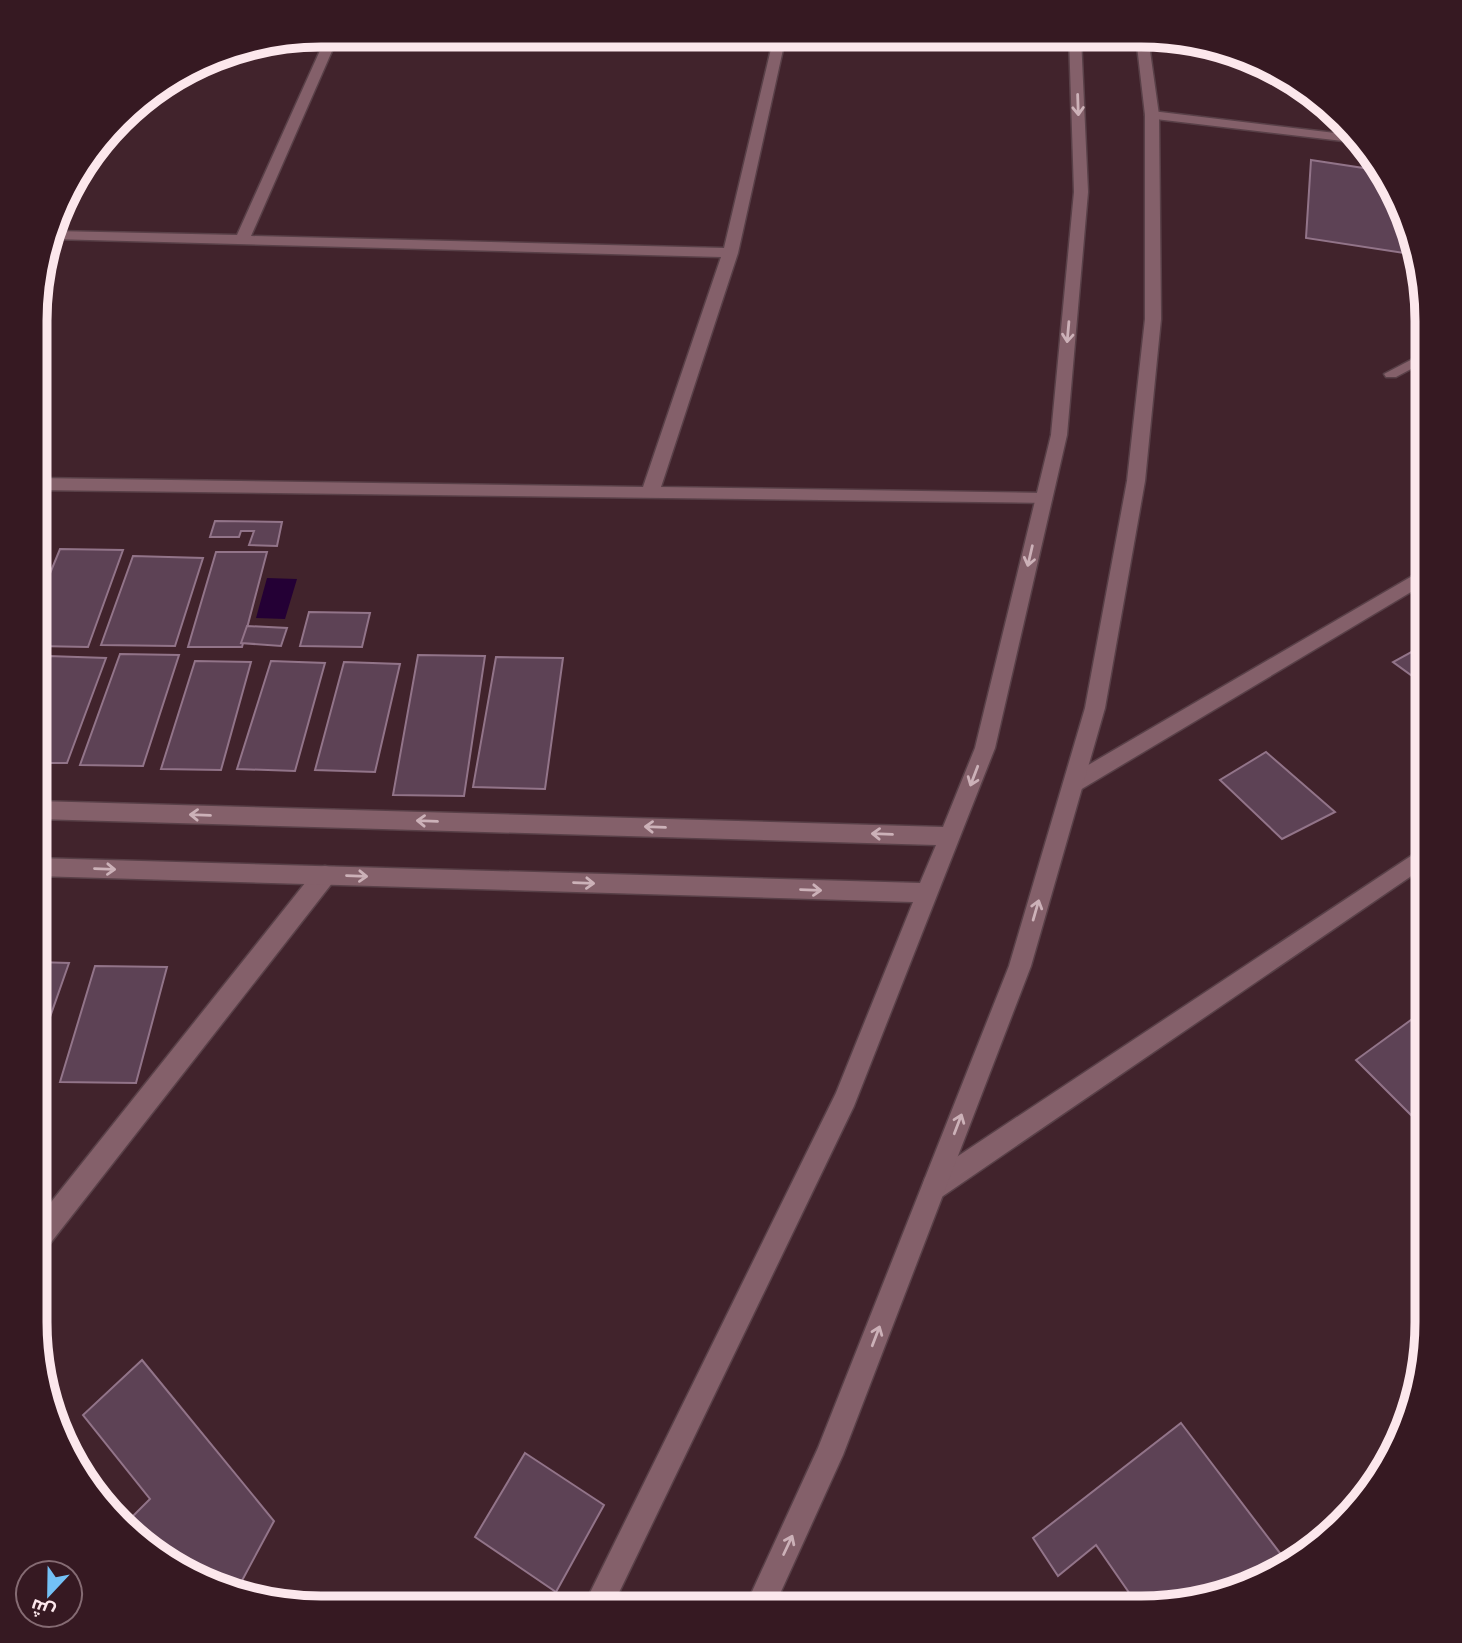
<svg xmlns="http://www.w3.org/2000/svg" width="1462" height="1643" viewBox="0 0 1462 1643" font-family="'Asap Condensed',Cairo,sans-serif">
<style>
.water{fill:#240035}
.building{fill:#5d4255;stroke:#927489;stroke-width:2}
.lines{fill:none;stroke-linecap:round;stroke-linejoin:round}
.lane-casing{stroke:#594048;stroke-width:3}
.street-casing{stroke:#594048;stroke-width:3}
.secondary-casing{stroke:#594048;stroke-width:3}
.lane{fill:#84606a;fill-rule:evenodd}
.street{fill:#84606a;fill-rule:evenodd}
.secondary{fill:#84606a;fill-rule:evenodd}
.oneway{stroke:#ccb1b8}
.rim{fill:none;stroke:#fce7ec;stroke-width:9}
</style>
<rect width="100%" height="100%" fill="#41232c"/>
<polygon class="water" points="267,578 297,579 285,619 256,618"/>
<g class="building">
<polygon points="1311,160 1383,171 1412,229 1417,255 1306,238"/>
<polygon points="215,521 282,522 277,546 249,545 254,531 241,531 239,537 210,537"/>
<polygon points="60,549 123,550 88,647 37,646 37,605"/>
<polygon points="216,552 267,552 242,647 188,647"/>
<polygon points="133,556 203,558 175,646 101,645"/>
<polygon points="309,612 370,613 362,647 300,646"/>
<polygon points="247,626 287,628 281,646 241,643"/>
<polygon points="1426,644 1426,686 1393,662"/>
<polygon points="120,654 179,655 143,766 80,765"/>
<polygon points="418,655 485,656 464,796 393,795"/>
<polygon points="48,656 106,658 67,763 37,763 37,683"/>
<polygon points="496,657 563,658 545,789 473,787"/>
<polygon points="195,661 251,662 221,770 161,769"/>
<polygon points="271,661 325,663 295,771 237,769"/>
<polygon points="344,662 400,664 375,772 315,770"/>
<polygon points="1266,752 1335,812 1282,839 1220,780"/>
<polygon points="36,962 69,963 36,1057"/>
<polygon points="95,966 167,967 136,1083 60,1082"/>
<polygon points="1426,1009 1426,1130 1356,1060"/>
<polygon points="142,1360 274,1521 238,1588 178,1570 127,1522 150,1499 83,1415"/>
<polygon points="1181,1423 1289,1565 1233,1593 1160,1607 1139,1607 1096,1545 1058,1576 1033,1538"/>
<polygon points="525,1453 604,1505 556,1592 475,1537"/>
</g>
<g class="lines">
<g class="lane-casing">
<polygon id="lane" points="1426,352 1426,361 1396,377 1386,377 1384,374"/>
</g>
<g class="street-casing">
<g id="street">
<polygon points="327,35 339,35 251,236 724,248 774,36 786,36 738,253 661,487 1043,493 1049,495 1052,499 1049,503 37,490 37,478 643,487 721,257 52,239 55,231 237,235"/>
<polygon points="1152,111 1352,135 1360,143 1147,118 1145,115"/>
<polygon points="1426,568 1426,583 1080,790 1073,792 1066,790 1063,784 1066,778"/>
<polygon points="1426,846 1426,866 943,1196 934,1199 925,1196 922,1187 925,1178"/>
<polygon points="325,866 333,868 336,875 333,882 45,1250 36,1254 36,1221 317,868"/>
</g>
</g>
<g class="secondary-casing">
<g id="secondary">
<polygon points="1069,37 1081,37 1088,192 1067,435 995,748 854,1106 612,1607 583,1607 836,1093 913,902 36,876 36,858 920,883 936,845 37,819 37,801 943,827 975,748 1051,435 1074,192"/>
<polygon points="1136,37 1148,37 1159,115 1161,319 1145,481 1105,708 1031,966 843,1455 774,1607 745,1607 818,1448 1009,966 1085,708 1127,481 1145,319 1145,115"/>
</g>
</g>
<use href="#lane" class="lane"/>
<use href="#street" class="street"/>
<use href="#secondary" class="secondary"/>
</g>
<defs><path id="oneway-shaft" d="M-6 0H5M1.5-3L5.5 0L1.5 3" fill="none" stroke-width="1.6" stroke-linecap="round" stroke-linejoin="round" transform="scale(1.75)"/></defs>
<g class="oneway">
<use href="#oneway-shaft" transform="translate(1078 105) rotate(88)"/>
<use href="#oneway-shaft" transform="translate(1068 332) rotate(95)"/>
<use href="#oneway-shaft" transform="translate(1030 556) rotate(103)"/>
<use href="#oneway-shaft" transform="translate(974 776) rotate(111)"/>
<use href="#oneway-shaft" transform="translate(200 815) rotate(-178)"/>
<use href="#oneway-shaft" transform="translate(427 821) rotate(-178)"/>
<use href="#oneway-shaft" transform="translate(655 827) rotate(-178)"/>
<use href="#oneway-shaft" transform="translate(882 834) rotate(-178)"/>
<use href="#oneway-shaft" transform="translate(105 869) rotate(2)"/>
<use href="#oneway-shaft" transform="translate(357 876) rotate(2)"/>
<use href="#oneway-shaft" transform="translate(584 883) rotate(2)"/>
<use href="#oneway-shaft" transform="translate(811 890) rotate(2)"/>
<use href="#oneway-shaft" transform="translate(1036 910) rotate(-74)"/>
<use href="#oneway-shaft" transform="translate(958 1124) rotate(-69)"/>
<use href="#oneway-shaft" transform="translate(876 1336) rotate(-69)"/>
<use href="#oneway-shaft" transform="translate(788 1545) rotate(-65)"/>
</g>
<path d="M0 0H1462V1643H0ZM321 47H1141A274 274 0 0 1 1415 321V1322A274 274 0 0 1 1141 1596H321A274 274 0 0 1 47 1322V321A274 274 0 0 1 321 47Z" fill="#361922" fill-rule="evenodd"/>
<path class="rim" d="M321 47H1141A274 274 0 0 1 1415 321V1322A274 274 0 0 1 1141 1596H321A274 274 0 0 1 47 1322V321A274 274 0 0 1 321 47Z"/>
<g transform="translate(49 1594) rotate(202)"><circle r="33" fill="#361922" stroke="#856b73" stroke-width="2"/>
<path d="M0-5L12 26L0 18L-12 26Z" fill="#73c1f6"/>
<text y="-10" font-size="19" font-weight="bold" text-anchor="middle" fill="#fce7ec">ش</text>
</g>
</svg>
